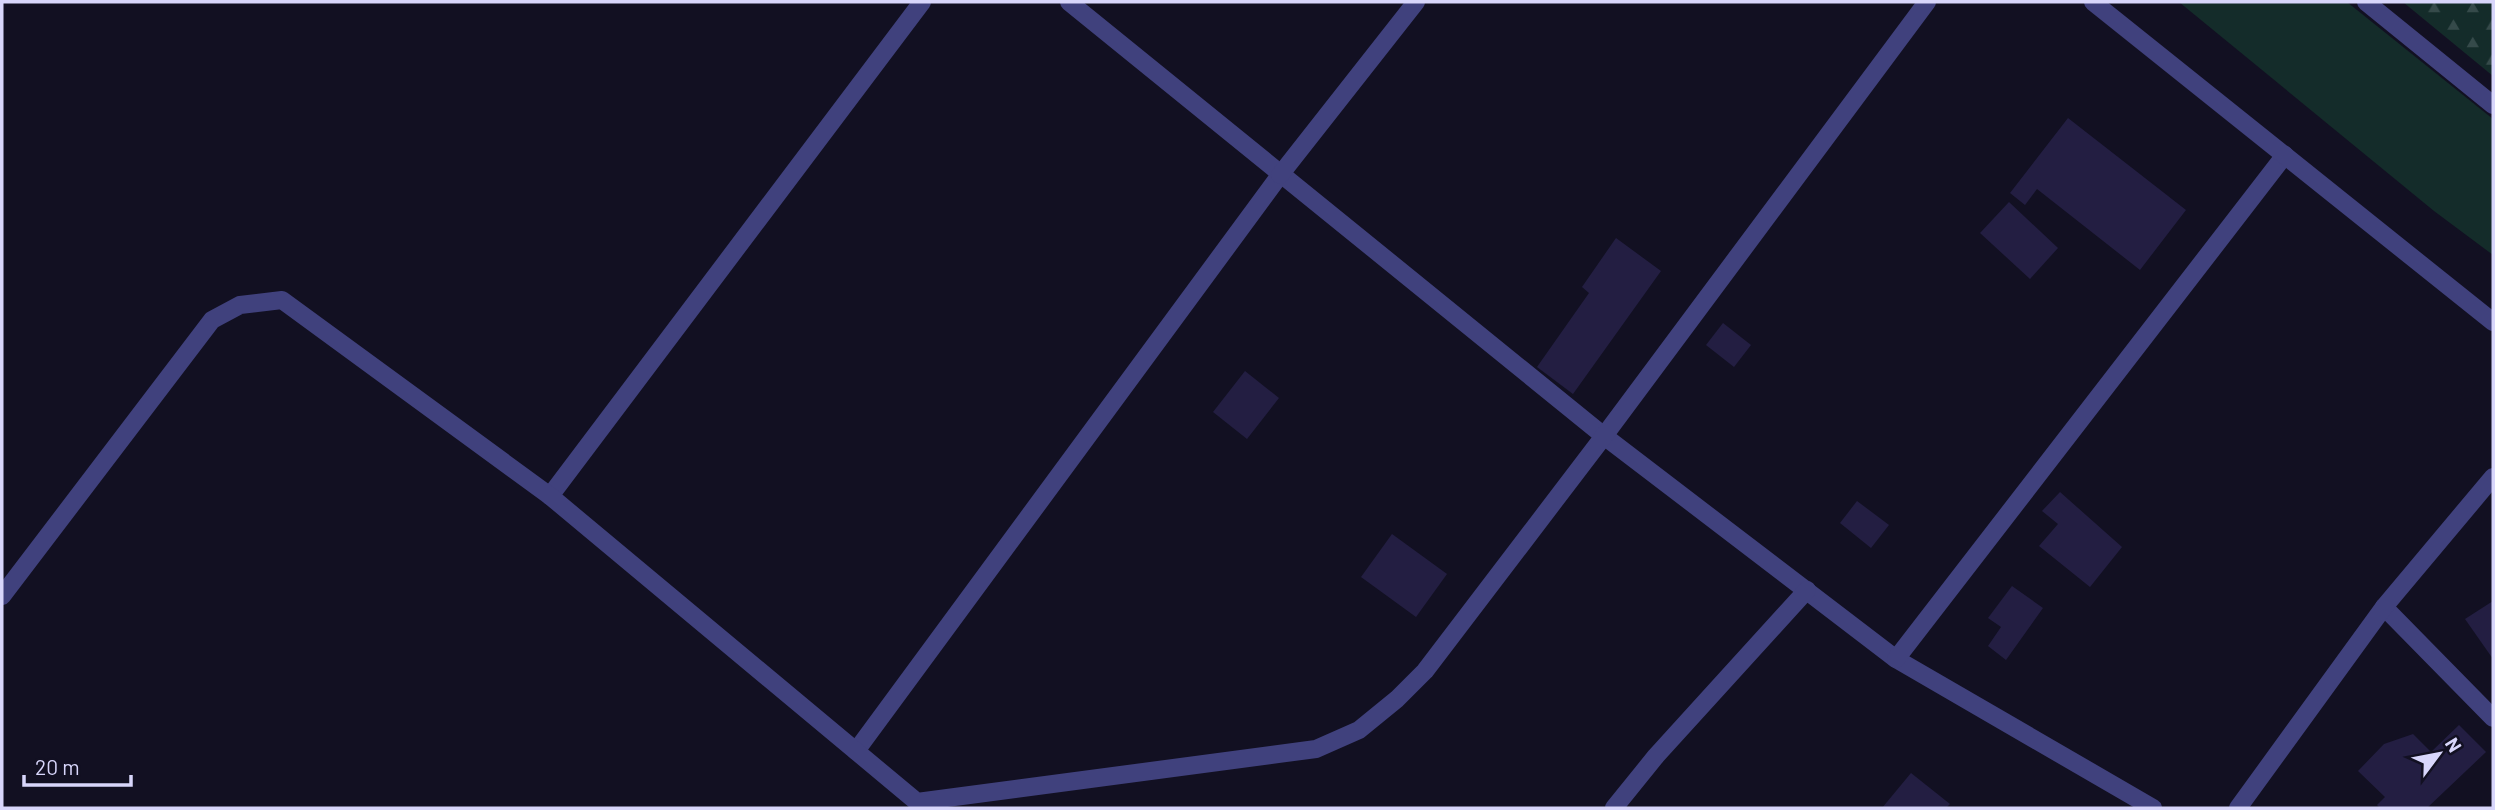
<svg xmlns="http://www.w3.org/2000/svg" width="2495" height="810" viewBox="0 0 2495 810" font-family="Barlow,sans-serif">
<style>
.grass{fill:#142c2a}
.forest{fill:url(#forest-firs)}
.building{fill:#231e42}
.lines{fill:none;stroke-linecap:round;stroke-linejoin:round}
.service{stroke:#40417d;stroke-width:18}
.minor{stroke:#40417d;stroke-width:18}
.tertiary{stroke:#40417d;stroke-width:18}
</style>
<defs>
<pattern id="forest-firs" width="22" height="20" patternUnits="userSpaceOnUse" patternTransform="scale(1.75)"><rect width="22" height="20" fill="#142c2a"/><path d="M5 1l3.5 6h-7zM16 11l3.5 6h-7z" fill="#354a4a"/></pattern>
</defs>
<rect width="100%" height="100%" fill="#121022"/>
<polygon class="grass" points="2179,2 2347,2 2493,119 2493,255 2434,211"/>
<polygon class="forest" points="2403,2 2493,2 2493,76"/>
<g class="building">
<polygon points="2068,118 2186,210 2140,270 2037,189 2025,205 2010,193"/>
<polygon points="2009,202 2058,248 2030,279 1980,233"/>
<polygon points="1616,238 1661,271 1573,394 1537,367 1589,293 1582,287"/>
<polygon points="1723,323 1751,345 1734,367 1706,345"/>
<polygon points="1245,371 1279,398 1247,439 1213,412"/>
<polygon points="2060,492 2122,547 2090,587 2039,546 2058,524 2042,511"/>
<polygon points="1857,501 1889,525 1871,548 1840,523"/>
<polygon points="1392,534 1447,574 1416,617 1361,577"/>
<polygon points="2012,586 2043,608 2006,660 1988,646 2001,627 1988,618"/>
<polygon points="2493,601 2493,659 2465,619"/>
<polygon points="2459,725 2486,752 2427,808 2380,808 2377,805 2385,797 2358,771 2384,744 2413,734 2431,752"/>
<polygon points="1911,773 1950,804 1946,808 1882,808"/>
</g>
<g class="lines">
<g class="service">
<polyline points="2366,2 2493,105"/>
<polyline points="856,751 1280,175"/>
</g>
<g class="minor">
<polyline points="1069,2 1604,436 1896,659 2153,808"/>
<polyline points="1280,175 1416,2"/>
<polyline points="550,496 922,2"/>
<polyline points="2,596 212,320 240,305 282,300 550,496 917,802 1316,749 1359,730 1397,699 1425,671 1604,436 1927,2"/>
<polyline points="2384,607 2493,718"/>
<polyline points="1896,659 2285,155"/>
<polyline points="1614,808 1656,756 1807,590"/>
<polyline points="2238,808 2384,607 2493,477"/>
</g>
<polyline class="tertiary" points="2093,2 2493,322"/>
</g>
<rect width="2495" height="810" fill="none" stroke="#d8d6fb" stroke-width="7"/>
<g transform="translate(2439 754) rotate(58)" stroke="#121022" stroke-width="5" paint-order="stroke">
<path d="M0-5L12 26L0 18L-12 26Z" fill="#d8d6fb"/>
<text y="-10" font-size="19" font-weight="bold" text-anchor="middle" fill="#d8d6fb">N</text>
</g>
<path d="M24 775v10h107v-10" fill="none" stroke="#d8d6fb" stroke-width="3.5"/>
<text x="35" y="775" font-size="21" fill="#d8d6fb" stroke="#121022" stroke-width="5" paint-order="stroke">20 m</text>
</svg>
